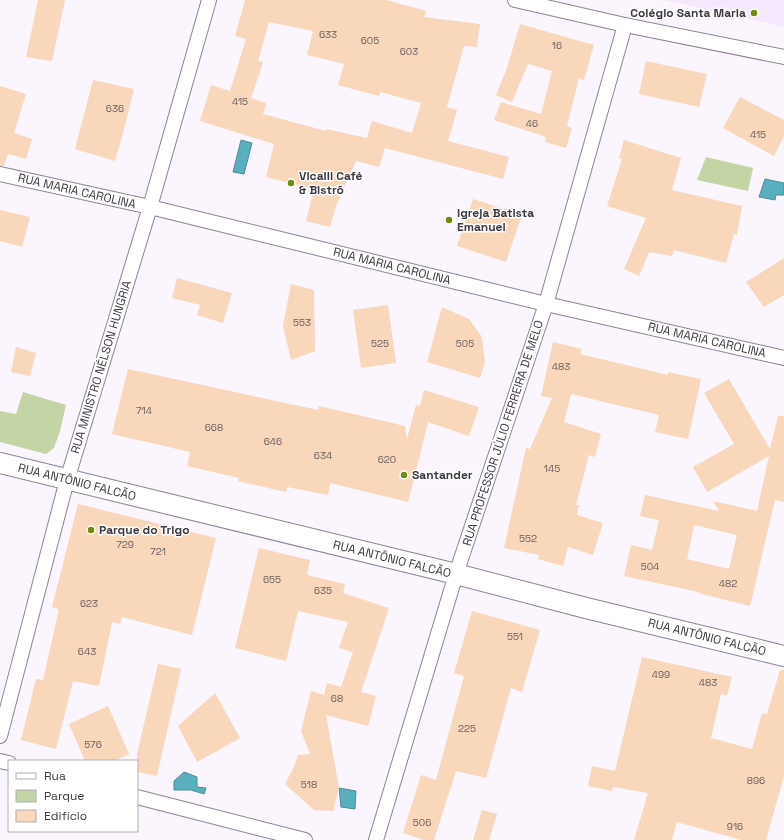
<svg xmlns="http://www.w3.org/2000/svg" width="784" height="840" viewBox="0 0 784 840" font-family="'Space Grotesk',sans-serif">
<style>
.education{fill:#f5e8fc}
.green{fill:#c3d5a4}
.water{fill:#58b0bf;stroke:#508c99}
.building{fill:#f8d7bb;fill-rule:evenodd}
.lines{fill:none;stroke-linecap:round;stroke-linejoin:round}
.street-casing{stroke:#8f8394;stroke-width:16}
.secondary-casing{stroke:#8f8394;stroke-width:22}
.street{stroke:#fff;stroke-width:14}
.secondary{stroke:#fff;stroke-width:20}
.poi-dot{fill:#6f8d0b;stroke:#fff;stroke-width:1.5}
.labels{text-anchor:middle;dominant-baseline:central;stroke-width:3;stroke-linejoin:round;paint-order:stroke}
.number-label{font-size:10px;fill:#6c6060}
.poi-label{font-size:12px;font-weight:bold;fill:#3e3941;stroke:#fff;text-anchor:start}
.street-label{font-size:12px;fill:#3e3941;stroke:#fff}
</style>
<rect width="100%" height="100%" fill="#fbf5fd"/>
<polygon class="education" points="665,0 784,0 784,27"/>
<g class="green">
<polygon points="706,157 753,168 748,191 697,180"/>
<polygon points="23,392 66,405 60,431 54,448 46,454 0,442 0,411 16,414"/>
</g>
<g class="water">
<polygon points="241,140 252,143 244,174 233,172"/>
<polygon points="765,179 784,183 784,195 776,195 775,200 759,197"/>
<polygon points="184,772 197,777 197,787 206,788 204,794 191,790 174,790 174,781"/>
<polygon points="339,788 356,791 355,809 341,807"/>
</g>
<g class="building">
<polygon points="38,0 65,0 52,61 26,57"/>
<path d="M245,0H387L426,11L424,17L480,24L477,47L464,46L447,107L457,110L448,141L509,157L503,179L385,148L379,167L356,161L337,203L330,227L306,221L314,189L266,177L274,144L200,121L211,85L230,91L246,39L235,36ZM269,22L313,31L307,55L344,64L338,85L379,96L380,92L421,103L412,133L372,121L367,138L326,129V131L263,114L266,103L251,98L263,62L258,61Z"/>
<polygon points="520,24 594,45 584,80 579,78 567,126 572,128 566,148 545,142 546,137 494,120 501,102 541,114 552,71 528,64 512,102 496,95 507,68"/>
<polygon points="646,61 707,74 699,107 639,94"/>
<polygon points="93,80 134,89 126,122 115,161 75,149"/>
<polygon points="0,86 26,94 14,133 32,139 26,159 8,154 4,166 0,166"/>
<polygon points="740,97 784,120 784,136 774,156 723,128"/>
<polygon points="624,140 681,158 672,190 742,206 737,235 734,234 726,263 674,250 672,256 649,252 639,276 624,269 646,218 607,206 622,159 619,158"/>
<polygon points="473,199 522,215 506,262 457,246"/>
<polygon points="0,210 30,217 22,247 0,241"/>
<polygon points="784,258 784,295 764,307 746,282"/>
<polygon points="177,278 232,293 223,323 197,315 200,305 172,298"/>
<polygon points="291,284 314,290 315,351 291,360 283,326"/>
<polygon points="388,305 396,363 361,368 353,310"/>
<polygon points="442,307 469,319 482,337 485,362 480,378 427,362"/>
<polygon points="553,342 582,349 580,354 668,375 668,372 701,379 688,439 655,432 659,415 571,394 564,422 601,434 595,457 589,455 576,505 579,505 577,515 603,523 593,555 568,547 563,566 538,559 539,555 504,548 526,448 530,449 552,398 541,396"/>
<polygon points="16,347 36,353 30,376 11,372"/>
<polygon points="128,369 318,410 319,406 405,426 407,439 416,405 420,406 424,390 479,407 469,436 428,422 408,502 330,483 328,495 287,487 286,492 238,481 239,478 187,466 190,452 112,434"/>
<path d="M729,379L770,449L778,416H784V502L775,500L750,606L698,593L699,592L624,576L631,545L652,550L659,520L640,516L645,495L719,511L713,501L757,511L769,456L707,492L693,467L734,444L704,393ZM694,525L737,535L729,569L687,559Z"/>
<polygon points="78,504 216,538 192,635 122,617 120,624 112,622 99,686 73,681 56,749 21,740 36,679 43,680 59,609 52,607"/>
<polygon points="259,548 310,560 307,575 345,584 343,593 389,608 361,692 376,696 368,726 326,715 339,788 333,811 314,810 285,784 294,767 298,755 310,754 301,731 311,691 324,695 327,683 341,687 353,652 339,648 348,622 298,611 286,661 235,648"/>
<polygon points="472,611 540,630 522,692 511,688 486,778 456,771 434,840 424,840 403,833 421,775 436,780 464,676 454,673"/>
<polygon points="642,657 732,677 727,695 721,694 711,738 752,749 762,713 767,714 780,670 784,670 784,776 766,840 741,840 677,822 672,840 634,840 648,793 613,787 612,791 588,786 592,766 615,771"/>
<polygon points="158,664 181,669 157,776 137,772 137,754"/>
<polygon points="215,693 240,738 197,762 178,726"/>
<polygon points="108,706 129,754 114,761 85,761 69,724"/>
<polygon points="482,810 497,814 489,840 473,840"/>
</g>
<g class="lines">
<g class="street-casing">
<g id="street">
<polyline points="515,0 625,25 784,57"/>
<polyline points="0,174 150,207 546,304 784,358"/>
<polyline points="0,736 67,480 150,207 209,0"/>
<polyline points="0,761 9,763"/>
<polyline points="137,797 305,840"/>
<polyline points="376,840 456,574 546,304 625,25"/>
</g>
</g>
<g class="secondary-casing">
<polyline id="secondary" points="0,463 456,574 586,608 784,656"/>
</g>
<use href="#street" class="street"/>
<use href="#secondary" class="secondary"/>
</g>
<g class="poi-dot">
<circle cx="754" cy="13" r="4"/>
<circle cx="291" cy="183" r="4"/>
<circle cx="449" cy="220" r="4"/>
<circle cx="404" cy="475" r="4"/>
<circle cx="91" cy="530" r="4"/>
</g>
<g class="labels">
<g class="number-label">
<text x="328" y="34">633</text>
<text x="370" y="40">605</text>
<text x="557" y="45">16</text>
<text x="409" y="51">603</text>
<text x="240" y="101">415</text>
<text x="115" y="108">636</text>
<text x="532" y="123">46</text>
<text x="758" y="134">415</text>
<text x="302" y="322">553</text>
<text x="380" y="343">525</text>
<text x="465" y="343">505</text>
<text x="561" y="366">483</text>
<text x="144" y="410">714</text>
<text x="214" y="427">668</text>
<text x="273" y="441">646</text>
<text x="323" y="455">634</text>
<text x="387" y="459">620</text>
<text x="552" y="468">145</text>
<text x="528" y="538">552</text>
<text x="125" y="544">729</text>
<text x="158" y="551">721</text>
<text x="650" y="566">504</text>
<text x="272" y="579">655</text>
<text x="728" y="583">482</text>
<text x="323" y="590">635</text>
<text x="89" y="603">623</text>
<text x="515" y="636">551</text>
<text x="87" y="651">643</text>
<text x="661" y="674">499</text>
<text x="708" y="682">483</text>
<text x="337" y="698">68</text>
<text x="467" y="728">225</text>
<text x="93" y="744">576</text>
<text x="756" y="780">896</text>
<text x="309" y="784">518</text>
<text x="422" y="822">506</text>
<text x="735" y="826">916</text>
</g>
<g class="poi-label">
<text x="746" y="13" text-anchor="end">Colégio Santa Maria</text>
<text x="299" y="176">Vicalli Café<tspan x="299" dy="14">&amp; Bistrõ</tspan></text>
<text x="457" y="213">Igreja Batista<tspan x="457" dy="14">Emanuel</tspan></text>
<text x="412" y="475">Santander</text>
<text x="99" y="530">Parque do Trigo</text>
</g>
<g class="street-label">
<text transform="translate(77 191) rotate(13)">RUA MARIA CAROLINA</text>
<text transform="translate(392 266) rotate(14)">RUA MARIA CAROLINA</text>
<text transform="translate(707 340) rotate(13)">RUA MARIA CAROLINA</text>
<text transform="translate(101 367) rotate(-73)">RUA MINISTRO NÉLSON HUNGRIA</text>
<text transform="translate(503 433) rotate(-72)">RUA PROFESSOR JÚLIO FERREIRA DE MELO</text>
<text transform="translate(77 482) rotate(14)">RUA ANTÔNIO FALCÃO</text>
<text transform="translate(392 559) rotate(14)">RUA ANTÔNIO FALCÃO</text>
<text transform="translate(707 637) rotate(14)">RUA ANTÔNIO FALCÃO</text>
</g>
</g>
<rect x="8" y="760" width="130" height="72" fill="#ffffff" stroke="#b2b0b3"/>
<rect x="16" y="773" width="20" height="6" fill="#ffffff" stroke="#b2b0b3"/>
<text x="44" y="780" font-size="12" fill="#3e3941">Rua</text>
<rect x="16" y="790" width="20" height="12" fill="#c3d5a4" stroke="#b2b0b3"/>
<text x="44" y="800" font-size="12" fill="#3e3941">Parque</text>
<rect x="16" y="810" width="20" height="12" fill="#f8d7bb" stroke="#b2b0b3"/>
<text x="44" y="820" font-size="12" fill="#3e3941">Edifício</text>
</svg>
